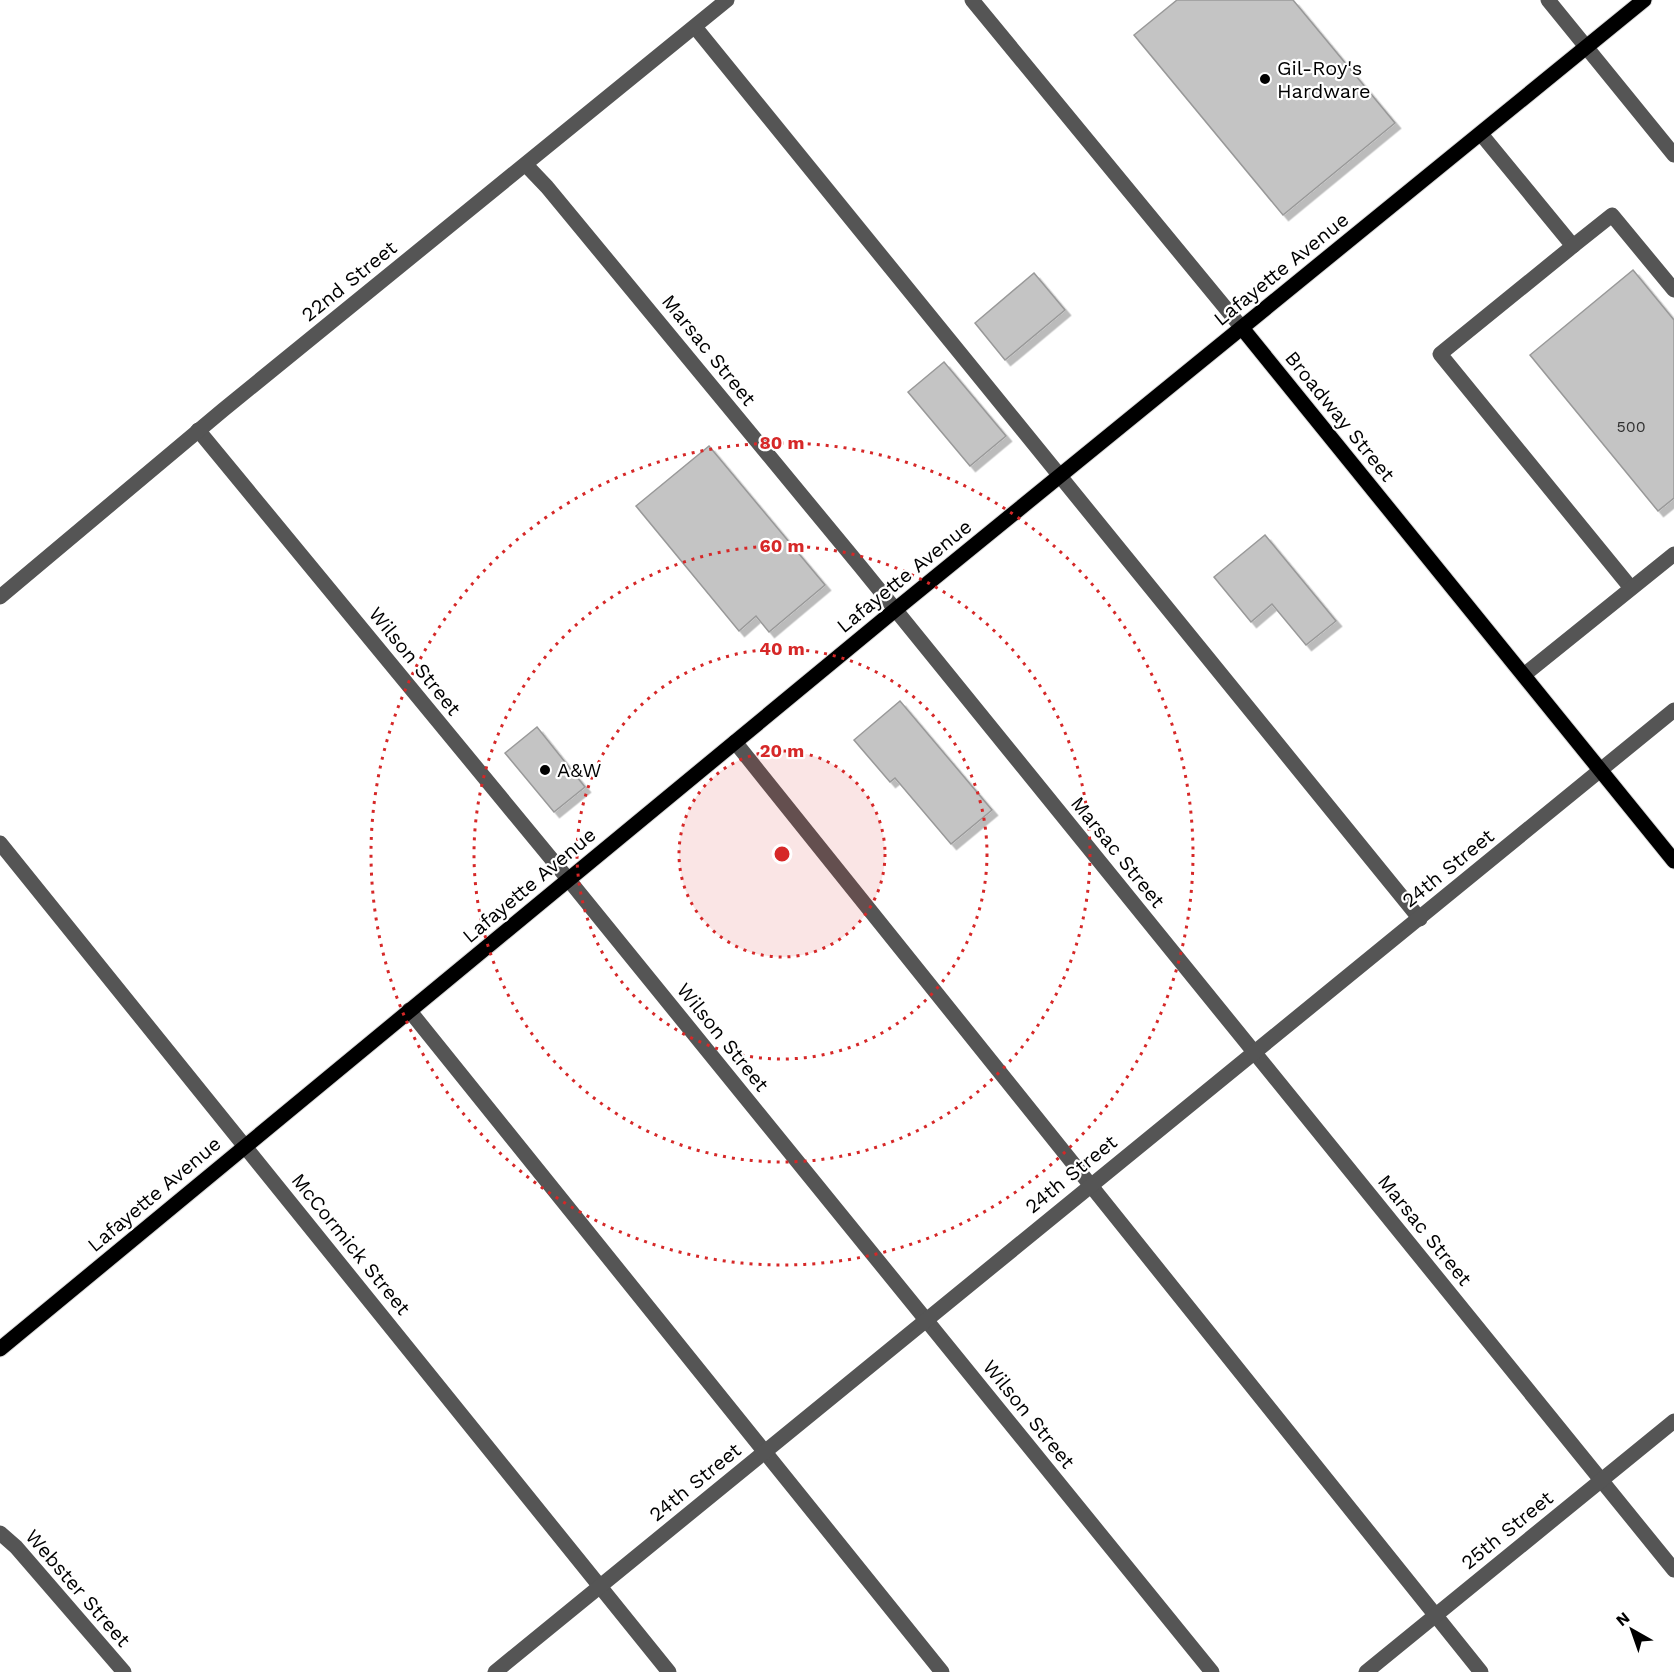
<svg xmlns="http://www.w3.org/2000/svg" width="1674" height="1672" viewBox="0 0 1674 1672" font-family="'Work Sans',sans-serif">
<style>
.building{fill:#c4c4c4;stroke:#999;stroke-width:1.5;filter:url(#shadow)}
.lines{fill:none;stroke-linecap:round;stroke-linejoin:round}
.major-casing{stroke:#dbdbdb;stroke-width:17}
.minor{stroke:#555;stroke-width:15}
.major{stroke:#000;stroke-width:15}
.ring{fill:none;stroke:#d62828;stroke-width:3;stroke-dasharray:3 6}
.poi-dot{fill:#000;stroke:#fff;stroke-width:2}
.labels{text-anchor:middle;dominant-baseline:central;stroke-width:4.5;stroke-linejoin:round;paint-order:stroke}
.number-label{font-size:16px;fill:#313131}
.poi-label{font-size:20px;fill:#000;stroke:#fff;text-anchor:start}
.street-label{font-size:20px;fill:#000;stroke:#fff}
.centre{fill:#d62828;stroke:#fff;stroke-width:3}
.ring-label{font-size:18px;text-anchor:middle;font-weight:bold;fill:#d62828;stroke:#fff;stroke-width:4.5;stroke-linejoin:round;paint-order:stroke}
</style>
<defs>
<filter id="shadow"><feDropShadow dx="5.5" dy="5.5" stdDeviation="0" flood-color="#0004"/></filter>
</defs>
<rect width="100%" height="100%" fill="#fff"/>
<g class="building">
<polygon points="1177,0 1293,0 1395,123 1283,215 1134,35"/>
<polygon points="1633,270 1674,320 1674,498 1658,511 1530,355"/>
<polygon points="1034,273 1065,310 1005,360 975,323"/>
<polygon points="944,362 1006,436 970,466 908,392"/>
<polygon points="709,446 825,585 769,632 756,616 739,631 636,506"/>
<polygon points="1265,535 1336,621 1306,645 1272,604 1251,622 1214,577"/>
<polygon points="900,701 992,810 951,844 895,778 890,782 854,740"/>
<polygon points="537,727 585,787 554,812 505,753"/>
</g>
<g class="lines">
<g class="major-casing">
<g id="major">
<polyline points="1242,328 1674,861"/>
<polyline points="0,1349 895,610 1644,0"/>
</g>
</g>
<g class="minor">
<polyline points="972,0 1242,328"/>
<polyline points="1548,0 1674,155"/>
<polyline points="695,27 1420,919"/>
<polyline points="1481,134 1573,246 1440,354 1631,588"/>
<polyline points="526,165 547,187 860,566 1674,1570"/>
<polyline points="1573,246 1612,215 1674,290"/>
<polyline points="198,430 568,879 1212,1672"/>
<polyline points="0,597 223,410 727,0"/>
<polyline points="1524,675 1674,554"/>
<polyline points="735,742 1481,1672"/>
<polyline points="0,843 669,1672"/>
<polyline points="409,1010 942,1672"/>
<polyline points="0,1533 16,1547 124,1672"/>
<polyline points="495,1672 1674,710"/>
<polyline points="1366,1672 1674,1421"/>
</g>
<use href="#major" class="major"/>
</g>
<circle cx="782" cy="854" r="103" fill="#d62828" fill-opacity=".12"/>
<g class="ring">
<circle cx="782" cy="854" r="103"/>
<circle cx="782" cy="854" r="205"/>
<circle cx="782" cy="854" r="308"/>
<circle cx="782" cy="854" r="411"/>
</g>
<g class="poi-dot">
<circle cx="1265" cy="79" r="6"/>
<circle cx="545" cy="770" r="6"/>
</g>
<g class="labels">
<g class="number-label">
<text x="1631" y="426">500</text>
</g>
<g class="poi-label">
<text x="1277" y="68">Gil-Roy's<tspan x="1277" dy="23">Hardware</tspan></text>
<text x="557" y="770">A&amp;W</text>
</g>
<g class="street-label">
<text transform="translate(1281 269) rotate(-39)">Lafayette Avenue</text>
<text transform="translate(349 281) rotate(-39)">22nd Street</text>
<text transform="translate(709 350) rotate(51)">Marsac Street</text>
<text transform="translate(1340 416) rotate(51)">Broadway Street</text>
<text transform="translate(904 576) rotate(-39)">Lafayette Avenue</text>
<text transform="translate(415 661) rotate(51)">Wilson Street</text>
<text transform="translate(1118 852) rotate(51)">Marsac Street</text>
<text transform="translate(1448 868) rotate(-39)">24th Street</text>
<text transform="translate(529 885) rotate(-40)">Lafayette Avenue</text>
<text transform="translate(723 1037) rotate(51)">Wilson Street</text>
<text transform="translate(1071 1174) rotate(-39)">24th Street</text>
<text transform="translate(154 1194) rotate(-40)">Lafayette Avenue</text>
<text transform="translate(1425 1230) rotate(51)">Marsac Street</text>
<text transform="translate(351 1244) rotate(51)">McCormick Street</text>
<text transform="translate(1029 1414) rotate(51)">Wilson Street</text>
<text transform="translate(695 1482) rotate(-39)">24th Street</text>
<text transform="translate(1507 1530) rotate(-39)">25th Street</text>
<text transform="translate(78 1588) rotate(49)">Webster Street</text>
</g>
</g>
<circle cx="782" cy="854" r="9" class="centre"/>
<g class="ring-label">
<text x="782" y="449">80 m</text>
<text x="782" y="552">60 m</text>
<text x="782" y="655">40 m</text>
<text x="782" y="757">20 m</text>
</g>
<g transform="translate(1632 1630) rotate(320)" stroke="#ffffff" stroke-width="4.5" paint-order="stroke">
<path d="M0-4.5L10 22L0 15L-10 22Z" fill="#000000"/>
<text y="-9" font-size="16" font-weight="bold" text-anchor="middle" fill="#000000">N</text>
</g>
</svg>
